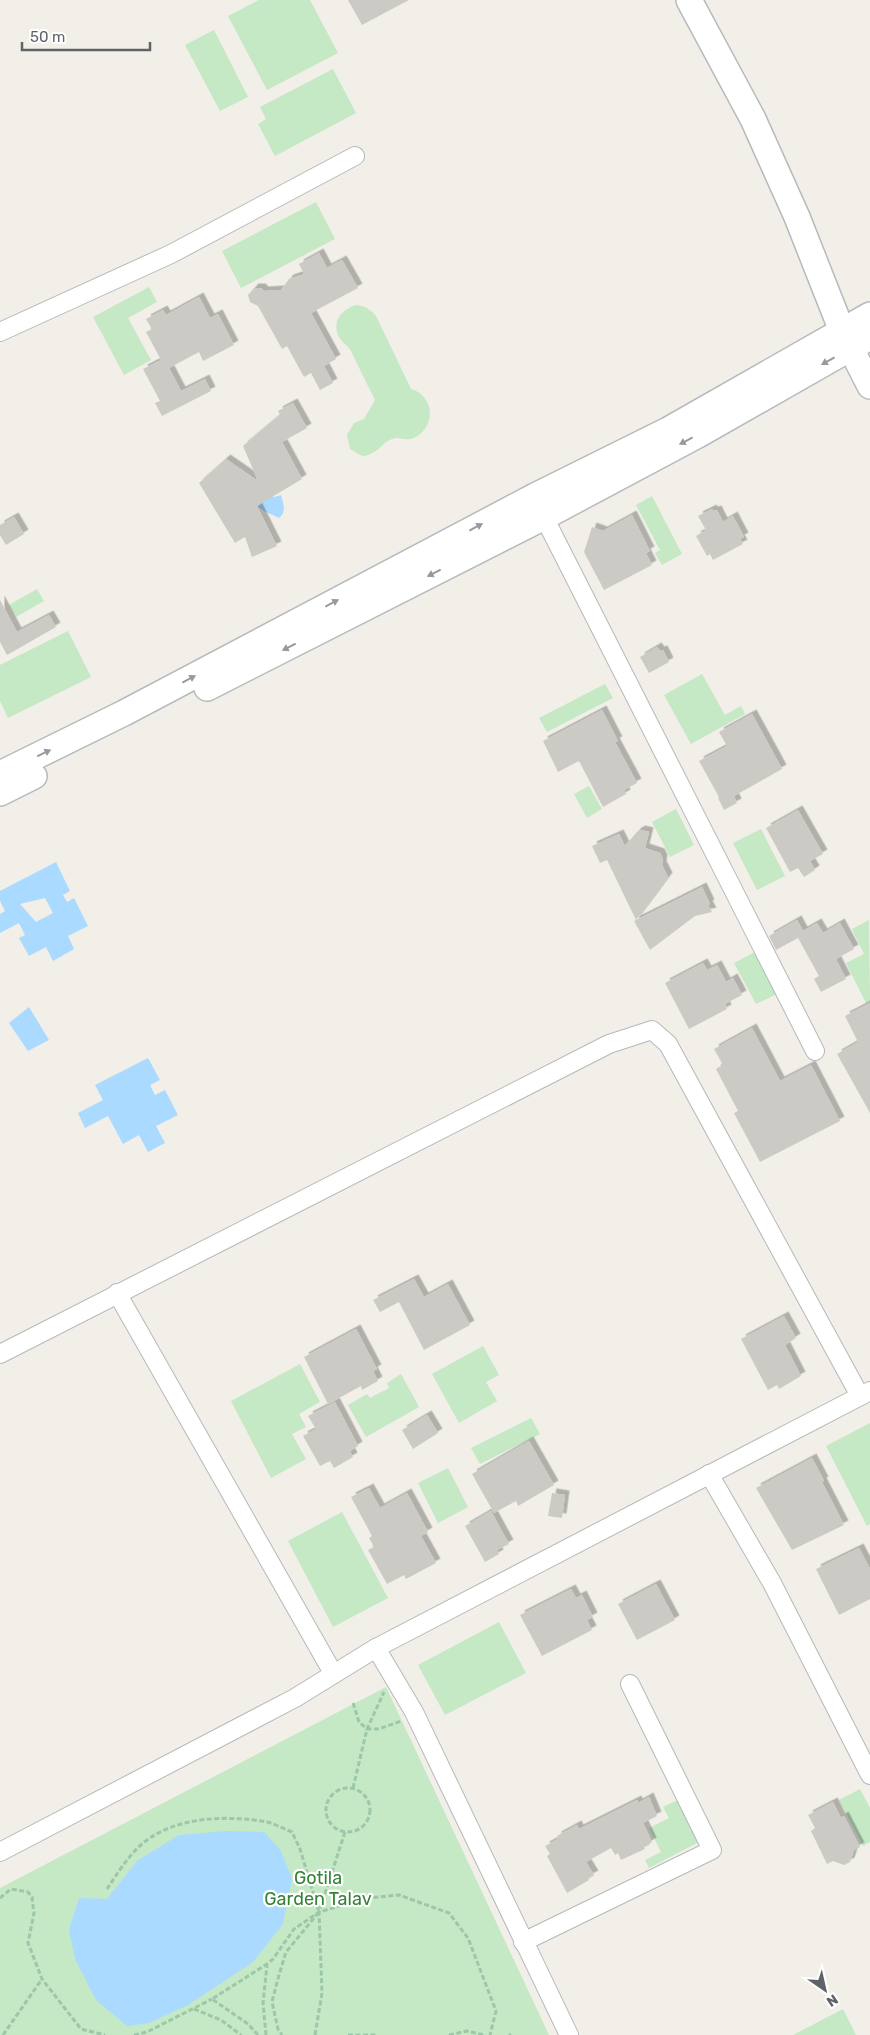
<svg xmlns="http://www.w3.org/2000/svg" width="870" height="2035" viewBox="0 0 870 2035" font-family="Rubik,sans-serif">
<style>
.green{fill:#c5e8c5}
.water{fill:#aadaff;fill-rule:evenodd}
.building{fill:#cccac5;filter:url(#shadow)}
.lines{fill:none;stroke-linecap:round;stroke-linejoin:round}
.street-casing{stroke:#b5b8bc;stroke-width:20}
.secondary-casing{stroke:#b6babf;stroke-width:28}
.path{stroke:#9cc7a9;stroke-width:3;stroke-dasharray:5 2.5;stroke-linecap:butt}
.street{stroke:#fff;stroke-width:18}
.secondary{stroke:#fff;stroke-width:25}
.oneway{fill:#979a9d}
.labels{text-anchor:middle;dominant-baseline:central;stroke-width:4.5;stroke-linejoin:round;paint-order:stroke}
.park-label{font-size:18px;fill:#348238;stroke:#fff}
</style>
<defs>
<filter id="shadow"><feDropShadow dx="4.5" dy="-4.5" stdDeviation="0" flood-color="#0004"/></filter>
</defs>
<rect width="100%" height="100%" fill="#f1efe8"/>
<g class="green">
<polygon points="259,0 310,0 338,53 267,90 228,16"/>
<polygon points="214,30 248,97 220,111 185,45"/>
<polygon points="333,69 356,113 275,156 258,124 266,119 260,107"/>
<polygon points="316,202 335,239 241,288 222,251"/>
<polygon points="149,287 157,302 128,318 151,360 124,375 93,317"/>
<path d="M356,305C365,306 370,309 376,316L411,389C419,391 425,397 428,404C434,418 425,435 411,439C406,440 401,438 396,438C382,440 379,455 362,456L350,449L347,435L354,423L364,419L375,400C367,384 359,368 351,351C348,345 342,343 339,337C331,322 342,309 356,305Z"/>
<polygon points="652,496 682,554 662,565 655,553 660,550 636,505"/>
<polygon points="37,589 44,601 16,617 9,605"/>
<polygon points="68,631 91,677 8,718 0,701 0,665"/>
<polygon points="702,674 725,715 741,706 745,714 691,744 664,695"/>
<polygon points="605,684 613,698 547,732 539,718"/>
<polygon points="589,786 602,809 587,818 574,794"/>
<polygon points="676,809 694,845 670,857 652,822"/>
<polygon points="761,829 785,876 757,890 733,843"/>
<polygon points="869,920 870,1001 866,1003 846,963 864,954 852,929"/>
<polygon points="755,952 777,994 756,1004 734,963"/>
<polygon points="483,1346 499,1375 486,1382 497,1401 459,1423 432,1374"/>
<polygon points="300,1364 320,1402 299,1414 306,1427 292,1434 306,1459 271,1478 231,1401"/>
<polygon points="401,1374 419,1407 366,1437 348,1405 367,1394 370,1398 389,1388 387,1383"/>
<polygon points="531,1418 540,1434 480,1464 471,1448"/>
<polygon points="870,1423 870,1524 867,1526 826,1446"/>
<polygon points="448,1468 468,1507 438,1523 418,1483"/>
<polygon points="342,1512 388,1598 333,1627 288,1541"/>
<polygon points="499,1622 526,1673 445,1715 418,1665"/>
<polygon points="386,1687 549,2035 0,2035 0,1888"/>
<polygon points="860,1789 870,1808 870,1842 863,1846 839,1800"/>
<polygon points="678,1800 699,1842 649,1868 645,1860 661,1852 649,1828 669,1818 663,1807"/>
<polygon points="843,2009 856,2035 793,2035"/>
</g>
<g class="water">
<path d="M268,495L274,497L281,495C283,503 287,512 279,518L264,511L257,506Z"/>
<path d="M56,862L70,891L63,895L67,902L74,898L88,926L68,936L74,949L53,961L46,947L29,956L19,938L25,935L19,923L0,933V914L5,911L0,901V891ZM45,898L53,913L36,922L20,904Z"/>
<polygon points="29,1007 49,1040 28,1051 9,1023"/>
<polygon points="148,1058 160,1080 150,1085 155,1095 165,1090 178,1115 156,1126 165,1143 148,1152 139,1135 123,1144 108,1116 85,1128 78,1113 103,1100 95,1085"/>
<polygon points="227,1831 264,1832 280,1849 292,1878 283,1924 253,1962 188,2005 149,2023 127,2026 96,2000 75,1959 69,1930 79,1898 107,1899 137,1861 179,1835"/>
</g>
<g class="building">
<polygon points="348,0 409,0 362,25"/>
<polygon points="319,253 327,268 342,260 358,288 311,313 336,359 324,366 333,383 320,390 311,373 304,377 287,346 282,349 258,306 250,302 248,295 254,288 261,288 264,291 281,290 289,279 304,274 299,264"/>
<polygon points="199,297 210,318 218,314 234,345 203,361 199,352 169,368 181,391 205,379 211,391 162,416 155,403 160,401 143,369 161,360 146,332 152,329 146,319 163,310 166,315"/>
<polygon points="293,403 307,428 282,442 302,479 257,506 277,546 252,557 245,537 235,543 199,483 226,459 258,481 243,446 280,415 278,411"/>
<polygon points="712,509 713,511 717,510 723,522 733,516 744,537 740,539 743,544 713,560 710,554 707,556 696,536 706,530 698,516"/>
<polygon points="632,515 650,551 646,553 652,565 604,590 584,552 592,527 603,531"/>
<polygon points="14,517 24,534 6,545 0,535 0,525"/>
<polygon points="0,600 17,632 49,615 56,627 7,655 0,642"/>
<polygon points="657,647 660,651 663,650 669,662 649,673 640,657"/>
<polygon points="602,710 618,741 615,742 637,783 624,790 626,794 603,807 579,761 558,772 543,741"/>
<polygon points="752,714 782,769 734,796 737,803 724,810 718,798 719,797 699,761 727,746 719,732"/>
<polygon points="798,810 823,854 810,861 815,870 804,877 798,868 790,872 766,828"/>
<polygon points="641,830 649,832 645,848 660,853 663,859 662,865 668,877 636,920 607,860 600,863 592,846 619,834 625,846 637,832"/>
<polygon points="702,887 710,904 708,905 712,912 695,916 650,950 634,921"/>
<polygon points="797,920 803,931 817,923 823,933 840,923 854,949 836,959 846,979 821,992 814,979 819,976 798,938 776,950 769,936"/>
<polygon points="703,963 707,970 717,965 726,982 733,978 742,995 725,1004 727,1009 689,1029 665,983"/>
<polygon points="870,1003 870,1113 837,1054 858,1042 845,1016"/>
<polygon points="752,1028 780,1081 811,1065 840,1121 760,1162 734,1113 738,1111 716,1069 723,1065 714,1049"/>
<polygon points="414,1279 424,1297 448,1284 470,1325 424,1350 399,1302 380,1312 373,1300"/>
<polygon points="784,1316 796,1338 785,1345 801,1376 779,1389 777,1385 768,1390 741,1339"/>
<polygon points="356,1329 377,1369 373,1371 378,1381 362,1390 361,1386 328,1404 304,1357"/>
<polygon points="335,1402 358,1446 350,1451 353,1457 334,1468 330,1461 320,1466 303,1436 316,1429 308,1416"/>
<polygon points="427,1415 438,1433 413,1449 402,1430"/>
<polygon points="529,1441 554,1485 518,1506 516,1501 494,1513 472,1474"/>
<polygon points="812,1458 824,1481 822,1482 844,1525 792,1550 756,1488"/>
<polygon points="369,1488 380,1508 407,1493 428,1532 421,1536 436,1563 406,1579 404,1575 387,1584 368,1550 374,1547 369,1538 372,1536 351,1497"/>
<polygon points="552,1493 565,1495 562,1518 548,1516"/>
<polygon points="491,1511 509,1544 497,1550 499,1554 485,1562 465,1526"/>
<polygon points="859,1548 870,1569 870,1599 839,1615 816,1569"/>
<polygon points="656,1584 675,1620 637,1640 618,1604"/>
<polygon points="571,1589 576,1598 582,1595 593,1617 587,1620 592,1630 542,1656 520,1615"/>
<polygon points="649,1797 657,1816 643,1823 652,1842 644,1847 645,1849 621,1860 618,1853 615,1855 611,1848 586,1862 594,1875 588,1878 589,1880 567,1893 547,1856 550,1854 545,1846 558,1839 557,1836 577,1825 579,1829 637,1800 638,1803"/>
<polygon points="833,1802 841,1818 844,1816 860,1847 854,1850 850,1862 844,1865 833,1861 827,1864 811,1831 815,1828 808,1815"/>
</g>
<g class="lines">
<g class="street-casing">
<g id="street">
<polyline points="0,332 171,254 355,156"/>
<polyline points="544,517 815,1051"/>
<polyline points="117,1293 333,1673"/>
<polyline points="0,1354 609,1044 652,1030 668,1044 860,1396"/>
<polyline points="709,1474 772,1583 870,1775"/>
<polyline points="376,1648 414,1712 569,2035"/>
<polyline points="0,1852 295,1698 376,1648 870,1391"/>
<polyline points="523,1942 712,1850 630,1684"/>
</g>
</g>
<g class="secondary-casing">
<g id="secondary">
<polyline points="689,0 753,119 797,217 842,331 870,386"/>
<polyline points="207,688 544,517 698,435 870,337"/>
<polyline points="0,774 124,713 535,496 668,430 870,315"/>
<polyline points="0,793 34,776"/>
</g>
</g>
<g class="path">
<polyline points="353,1703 359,1722 367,1729 379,1729 401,1721"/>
<polyline points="353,1788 367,1729 384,1692"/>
<circle cx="348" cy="1810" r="22"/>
<path d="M107,1889C117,1874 128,1856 142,1844C175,1816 227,1815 267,1822C275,1824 284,1829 292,1832L300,1849L319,1912L286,1952L279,1975L272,2002L278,2029L282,2035"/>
<polyline points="0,1898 11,1889 28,1892 32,1897 34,1913 28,1943 42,1979 81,2029 105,2035"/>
<polyline points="194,2009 221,2020 241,2035"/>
<polyline points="3,2035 42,1979"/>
<polyline points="134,2035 147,2032 212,1999"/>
<polyline points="258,2035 248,2024 212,1999 267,1964 273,1959 294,1929 319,1912 345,1832"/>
<polyline points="266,2035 263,2003 267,1965"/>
<polyline points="315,2035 322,1993 319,1912 368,1898 399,1895 449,1913 468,1938 496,2011 490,2035"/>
<polyline points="348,2035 376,2035"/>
<polyline points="449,2035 467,2031 484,2035"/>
<polyline points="509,2035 511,2034"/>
</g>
<use href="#street" class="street"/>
<use href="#secondary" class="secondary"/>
</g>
<defs><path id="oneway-solid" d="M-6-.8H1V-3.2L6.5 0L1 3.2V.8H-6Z" transform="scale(1.25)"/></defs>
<g class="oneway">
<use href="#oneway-solid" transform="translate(828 361) rotate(151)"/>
<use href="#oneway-solid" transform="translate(686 441) rotate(152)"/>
<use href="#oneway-solid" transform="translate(476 527) rotate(-28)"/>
<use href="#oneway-solid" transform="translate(434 573) rotate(153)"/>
<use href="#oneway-solid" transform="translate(332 603) rotate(-28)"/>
<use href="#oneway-solid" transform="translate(289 647) rotate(153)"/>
<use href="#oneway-solid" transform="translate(189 679) rotate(-28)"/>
<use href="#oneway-solid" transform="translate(44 753) rotate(-26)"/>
</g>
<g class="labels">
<g class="park-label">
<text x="318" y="1878">Gotila<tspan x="318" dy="21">Garden Talav</tspan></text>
</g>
</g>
<g transform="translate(825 1990) rotate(146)" stroke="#ffffff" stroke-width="4" paint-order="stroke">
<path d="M0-4L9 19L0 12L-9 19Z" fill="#5f6368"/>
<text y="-8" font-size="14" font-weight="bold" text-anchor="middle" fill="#5f6368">N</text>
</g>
<path d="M22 42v8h128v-8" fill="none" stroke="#5f6368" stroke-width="2.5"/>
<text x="30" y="42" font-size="15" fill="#5f6368" stroke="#ffffff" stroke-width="4" paint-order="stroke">50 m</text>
</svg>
